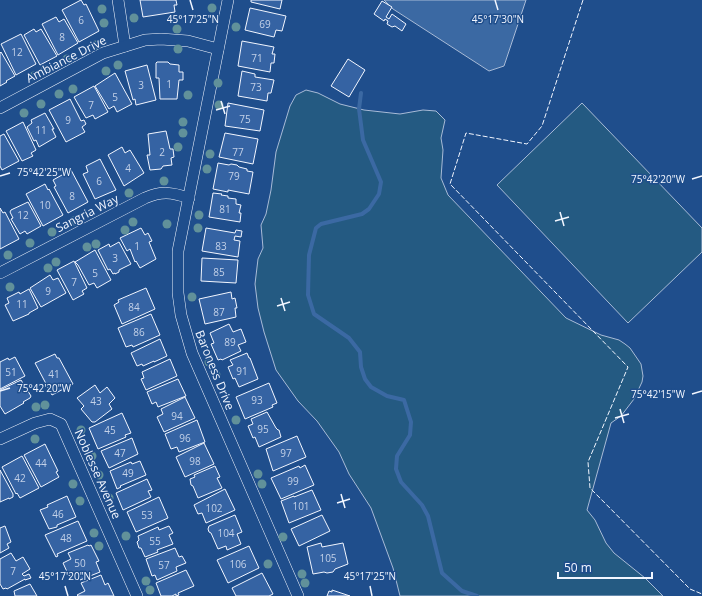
<svg xmlns="http://www.w3.org/2000/svg" width="702" height="596" viewBox="0 0 702 596" font-family="'Open Sans',sans-serif">
<style>
.green{fill:#245a82;stroke:#a8bbd7}
.water{fill:#3b69a3;stroke:#a8bbd7}
.lines{fill:none;stroke-linecap:round;stroke-linejoin:round}
.stream{stroke:#3b69a3;stroke-width:4}
.building{fill:#3563a3;stroke:#f2f6ff}
.street-casing{stroke:#f2f6ff;stroke-width:12}
.street{stroke:#1f4e8c;stroke-width:11}
.fence{stroke:#f2f6ff;stroke-width:1;stroke-dasharray:5 2;stroke-linecap:butt}
.tree{fill:#61919a}
.ticks{fill:none;stroke:#f2f6ff;stroke-width:1.5}
.labels{text-anchor:middle;dominant-baseline:central;stroke-width:3;stroke-linejoin:round;paint-order:stroke}
.number-label{font-size:10px;fill:#c3d1e8}
.street-label{font-size:12px;fill:#f2f6ff;stroke:#1f4e8c}
.ticks-label{font-size:10px;text-anchor:middle;fill:#f2f6ff;stroke:#1f4e8c;stroke-width:3;stroke-linejoin:round;paint-order:stroke}
</style>
<rect width="100%" height="100%" fill="#1f4e8c"/>
<g class="green">
<polygon points="306,90 318,93 340,104 364,110 400,114 423,110 436,111 445,120 441,138 443,150 441,178 448,195 566,318 601,335 619,340 625,344 630,348 641,364 643,376 642,382 634,399 621,416 611,423 587,510 595,520 606,543 614,553 645,578 663,596 400,596 393,568 371,508 349,474 339,452 317,421 298,401 276,370 264,332 258,308 255,284 258,259 263,248 261,225 266,214 271,190 276,152 290,106 296,95"/>
<polygon points="582,103 702,228 702,252 628,323 497,185"/>
</g>
<polygon class="water" points="384,0 526,0 504,66 489,71 393,9"/>
<g class="lines">
<polyline class="stream" points="361,93 359,109 363,140 381,182 379,194 369,209 362,214 321,224 316,228 309,255 308,295 314,314 349,338 360,352 361,367 365,379 371,387 387,396 404,400 411,422 410,435 397,456 396,469 401,482 422,505 428,516 442,573 462,591 477,596"/>
</g>
<g class="building">
<polygon points="81,0 84,5 86,4 99,31 79,42 62,10"/>
<polygon points="140,0 176,0 177,5 174,5 175,12 143,17"/>
<polygon points="251,0 282,0 280,9 251,2"/>
<polygon points="382,1 392,7 386,17 389,19 392,14 406,24 402,31 395,26 392,27 387,24 388,21 385,19 384,21 374,14"/>
<polygon points="250,8 286,16 282,31 276,30 274,37 245,30"/>
<polygon points="56,17 59,22 64,19 78,43 58,55 42,24"/>
<polygon points="34,29 36,32 41,29 57,56 40,65 24,35"/>
<polygon points="21,34 36,64 16,75 1,44"/>
<polygon points="242,41 274,47 272,54 275,54 274,63 271,63 270,72 238,66"/>
<polygon points="1,52 15,76 6,81 7,82 0,86 0,53"/>
<polygon points="348,59 365,70 349,97 331,86"/>
<polygon points="157,62 168,62 170,64 179,65 179,72 183,72 183,80 179,80 177,99 160,99 159,78 156,78 156,63"/>
<polygon points="147,65 156,100 136,105 135,99 133,100 125,71"/>
<polygon points="242,71 255,74 255,77 274,80 271,93 268,93 267,101 238,96"/>
<polygon points="115,73 132,104 117,112 114,106 109,109 95,86"/>
<polygon points="94,86 108,112 95,119 93,115 86,118 74,97"/>
<polygon points="70,99 81,121 84,120 86,124 82,127 85,132 66,142 49,110"/>
<polygon points="228,103 264,110 260,131 225,126"/>
<polygon points="45,113 54,129 52,129 56,137 39,147 36,140 34,141 27,127 32,123 31,120"/>
<polygon points="23,122 36,150 31,153 33,156 22,161 6,131"/>
<polygon points="166,131 170,149 173,149 174,157 171,158 172,165 163,166 161,169 150,170 147,155 150,155 148,134"/>
<polygon points="225,133 258,139 253,164 219,157"/>
<polygon points="4,134 19,161 2,170 0,166 0,136"/>
<polygon points="122,147 125,153 130,150 144,173 124,186 108,155"/>
<polygon points="100,159 116,190 95,199 83,174 88,172 86,166"/>
<polygon points="218,163 229,165 231,164 237,165 239,167 247,169 247,171 253,172 249,194 228,190 228,192 213,189"/>
<polygon points="71,170 88,202 68,213 54,187 56,186 53,180"/>
<polygon points="45,184 48,190 49,189 63,215 43,226 26,194"/>
<polygon points="213,193 222,194 221,195 228,196 228,198 236,199 236,204 241,205 239,213 241,213 240,222 209,217"/>
<polygon points="28,202 41,226 27,234 25,231 20,234 11,219 13,218 10,212 11,210"/>
<polygon points="0,208 3,213 5,212 19,239 0,249"/>
<polygon points="141,228 145,235 148,233 152,241 149,242 156,259 140,268 136,261 135,262 130,249 127,251 120,238"/>
<polygon points="206,228 235,233 236,230 242,231 241,237 235,236 234,240 240,241 238,257 202,251"/>
<polygon points="119,242 131,264 119,270 119,272 115,274 115,273 113,274 110,269 108,270 98,250 109,244 110,247"/>
<polygon points="95,250 111,280 97,288 94,283 89,285 78,265 75,262"/>
<polygon points="202,258 238,260 236,283 201,281"/>
<polygon points="74,261 87,288 82,291 84,294 73,300 57,270"/>
<polygon points="50,275 53,280 58,278 66,293 41,307 30,288"/>
<polygon points="146,288 155,309 122,324 114,305 119,302 118,300"/>
<polygon points="29,289 38,308 29,313 29,314 13,321 5,305 9,303 7,298 19,292 20,294"/>
<polygon points="231,292 232,299 235,298 237,308 235,308 236,317 205,324 199,299"/>
<polygon points="151,314 160,335 133,347 132,345 126,347 118,328"/>
<polygon points="229,324 233,332 241,329 246,342 238,345 241,351 222,360 221,359 218,360 211,344 214,343 210,333"/>
<polygon points="160,339 167,356 154,362 154,361 143,366 142,364 137,366 131,353"/>
<polygon points="247,353 249,358 250,358 258,379 239,387 235,378 233,379 228,367 233,365 230,360"/>
<polygon points="55,354 57,358 59,358 73,384 52,395 35,363"/>
<polygon points="15,357 25,376 0,389 0,362 8,358 9,360"/>
<polygon points="170,359 177,376 146,390 141,379 144,378 142,372"/>
<polygon points="178,379 186,396 158,407 156,402 152,404 147,392"/>
<polygon points="21,380 31,396 30,398 23,402 24,403 5,414 0,406 0,390"/>
<polygon points="269,383 277,403 272,405 273,407 245,419 236,397"/>
<polygon points="95,385 100,393 107,387 115,398 109,404 112,409 95,422 92,422 81,409 84,406 77,398"/>
<polygon points="185,397 195,418 164,432 157,417 163,414 161,409"/>
<polygon points="267,412 276,428 278,430 279,430 281,437 259,447 255,437 253,438 248,426 253,424 251,419"/>
<polygon points="122,413 131,433 125,435 126,437 98,449 89,428"/>
<polygon points="197,420 205,442 179,452 177,447 171,449 165,434"/>
<polygon points="297,436 306,457 273,471 266,449"/>
<polygon points="132,438 138,454 109,468 101,451"/>
<polygon points="204,443 214,464 185,477 176,457"/>
<polygon points="45,444 58,471 56,472 59,477 41,487 24,455"/>
<polygon points="22,456 39,488 20,498 17,493 16,494 2,467"/>
<polygon points="140,461 146,475 120,486 121,487 117,489 110,471 131,462 132,464"/>
<polygon points="305,465 314,485 281,499 271,478 299,466 300,468"/>
<polygon points="215,466 220,477 217,478 222,488 198,498 193,486 191,485 190,479 195,477 194,475"/>
<polygon points="0,470 13,494 13,497 9,499 9,498 0,502"/>
<polygon points="147,479 152,490 148,491 151,497 123,510 116,493"/>
<polygon points="225,489 235,510 206,523 202,513 198,514 194,505"/>
<polygon points="312,490 321,510 289,523 281,501 294,496 294,497"/>
<polygon points="67,496 76,517 57,525 57,527 49,529 40,510 48,507 47,505"/>
<polygon points="159,497 168,518 136,532 127,512"/>
<polygon points="235,515 242,532 237,534 241,544 227,550 226,546 218,549 211,533 209,532 208,529 209,526"/>
<polygon points="322,515 330,531 299,546 291,529"/>
<polygon points="78,521 87,541 57,554 58,556 56,557 45,535"/>
<polygon points="5,526 11,542 7,544 9,548 0,553 0,528"/>
<polygon points="169,526 173,533 169,535 173,544 157,550 158,552 145,557 141,548 139,548 137,542 139,540 138,536 158,527 159,530"/>
<polygon points="321,543 322,547 343,543 348,564 335,569 333,572 327,573 324,572 313,574 307,547"/>
<polygon points="88,545 89,546 91,545 99,561 96,562 100,572 80,580 77,572 69,576 63,563 71,559 68,553"/>
<polygon points="249,546 259,568 228,583 217,560"/>
<polygon points="175,548 179,557 182,556 186,563 176,567 177,571 157,580 155,575 152,576 146,559"/>
<polygon points="11,553 16,561 23,557 30,569 22,574 24,576 29,574 31,578 25,580 25,579 7,589 6,588 3,589 0,584 0,559"/>
<polygon points="186,570 194,586 178,593 179,595 176,596 176,594 172,596 161,596 156,583"/>
<polygon points="262,573 273,594 269,596 236,596 232,588"/>
<polygon points="101,575 105,585 108,583 114,596 78,596 77,595 85,591 81,583"/>
<polygon points="30,584 37,596 15,596 14,591"/>
<polygon points="332,590 350,596 327,596 329,591 332,592"/>
</g>
<g class="lines">
<g class="street-casing">
<g id="street">
<polyline points="118,0 125,46"/>
<polyline points="228,0 178,251 178,293 181,315 192,353 298,596"/>
<polyline points="0,108 103,53 145,40 161,39 188,41 218,49"/>
<path d="M0,273L145,198C162,191 171,192 189,198"/>
<polyline points="0,439 35,423 50,419 61,424 137,596"/>
</g>
</g>
<use href="#street" class="street"/>
<polyline class="fence" points="583,0 542,126 527,144 466,133 450,184 628,367 588,462 590,488 690,589 702,594"/>
</g>
<g class="tree">
<circle cx="212" cy="8" r="4.5"/>
<circle cx="102" cy="9" r="4.5"/>
<circle cx="134" cy="18" r="4.5"/>
<circle cx="104" cy="23" r="4.5"/>
<circle cx="236" cy="27" r="4.5"/>
<circle cx="177" cy="29" r="4.5"/>
<circle cx="96" cy="45" r="4.5"/>
<circle cx="178" cy="49" r="4.5"/>
<circle cx="67" cy="59" r="4.5"/>
<circle cx="118" cy="65" r="4.5"/>
<circle cx="45" cy="70" r="4.5"/>
<circle cx="106" cy="71" r="4.5"/>
<circle cx="34" cy="76" r="4.5"/>
<circle cx="218" cy="83" r="4.5"/>
<circle cx="73" cy="89" r="4.5"/>
<circle cx="59" cy="94" r="4.5"/>
<circle cx="188" cy="95" r="4.5"/>
<circle cx="41" cy="104" r="4.5"/>
<circle cx="219" cy="105" r="4.5"/>
<circle cx="24" cy="113" r="4.5"/>
<circle cx="183" cy="122" r="4.5"/>
<circle cx="183" cy="133" r="4.5"/>
<circle cx="178" cy="147" r="4.5"/>
<circle cx="210" cy="154" r="4.5"/>
<circle cx="207" cy="169" r="4.5"/>
<circle cx="164" cy="181" r="4.5"/>
<circle cx="129" cy="193" r="4.5"/>
<circle cx="104" cy="205" r="4.5"/>
<circle cx="199" cy="215" r="4.5"/>
<circle cx="74" cy="221" r="4.5"/>
<circle cx="133" cy="222" r="4.5"/>
<circle cx="167" cy="224" r="4.5"/>
<circle cx="198" cy="228" r="4.5"/>
<circle cx="125" cy="230" r="4.5"/>
<circle cx="52" cy="232" r="4.5"/>
<circle cx="30" cy="243" r="4.5"/>
<circle cx="96" cy="244" r="4.5"/>
<circle cx="87" cy="247" r="4.5"/>
<circle cx="8" cy="255" r="4.5"/>
<circle cx="56" cy="262" r="4.5"/>
<circle cx="48" cy="268" r="4.5"/>
<circle cx="10" cy="287" r="4.5"/>
<circle cx="192" cy="297" r="4.5"/>
<circle cx="209" cy="362" r="4.5"/>
<circle cx="216" cy="375" r="4.5"/>
<circle cx="45" cy="405" r="4.5"/>
<circle cx="36" cy="407" r="4.5"/>
<circle cx="236" cy="420" r="4.5"/>
<circle cx="81" cy="430" r="4.5"/>
<circle cx="35" cy="439" r="4.5"/>
<circle cx="92" cy="456" r="4.5"/>
<circle cx="258" cy="474" r="4.5"/>
<circle cx="99" cy="475" r="4.5"/>
<circle cx="73" cy="484" r="4.5"/>
<circle cx="262" cy="484" r="4.5"/>
<circle cx="109" cy="498" r="4.5"/>
<circle cx="80" cy="501" r="4.5"/>
<circle cx="94" cy="533" r="4.5"/>
<circle cx="126" cy="536" r="4.5"/>
<circle cx="283" cy="537" r="4.5"/>
<circle cx="99" cy="546" r="4.5"/>
<circle cx="268" cy="564" r="4.5"/>
<circle cx="302" cy="574" r="4.5"/>
<circle cx="146" cy="581" r="4.5"/>
<circle cx="305" cy="583" r="4.5"/>
<circle cx="150" cy="590" r="4.5"/>
</g>
<path class="ticks" d="M190,0L193,10M495,0L498,10M221,101L225,114M216,110L230,106M0,176L10,173M692,179L702,176M560,212L564,226M555,221L569,217M281,298L285,311M277,306L290,302M0,391L10,388M692,394L702,391M620,409L624,423M615,418L629,414M341,494L345,508M337,503L350,499M65,586L68,596M370,586L372,596"/>
<g class="labels">
<g class="number-label">
<text x="81" y="20">6</text>
<text x="265" y="24">69</text>
<text x="62" y="37">8</text>
<text x="17" y="52">12</text>
<text x="257" y="58">71</text>
<text x="169" y="84">1</text>
<text x="141" y="85">3</text>
<text x="256" y="87">73</text>
<text x="115" y="97">5</text>
<text x="91" y="105">7</text>
<text x="245" y="119">75</text>
<text x="68" y="120">9</text>
<text x="41" y="130">11</text>
<text x="162" y="152">2</text>
<text x="238" y="152">77</text>
<text x="128" y="168">4</text>
<text x="234" y="176">79</text>
<text x="99" y="181">6</text>
<text x="72" y="196">8</text>
<text x="45" y="205">10</text>
<text x="225" y="209">81</text>
<text x="23" y="215">12</text>
<text x="137" y="246">1</text>
<text x="221" y="246">83</text>
<text x="115" y="258">3</text>
<text x="219" y="272">85</text>
<text x="95" y="273">5</text>
<text x="74" y="282">7</text>
<text x="48" y="291">9</text>
<text x="22" y="304">11</text>
<text x="134" y="307">84</text>
<text x="219" y="312">87</text>
<text x="139" y="332">86</text>
<text x="230" y="342">89</text>
<text x="242" y="371">91</text>
<text x="11" y="372">51</text>
<text x="54" y="374">41</text>
<text x="257" y="400">93</text>
<text x="96" y="401">43</text>
<text x="177" y="416">94</text>
<text x="263" y="429">95</text>
<text x="110" y="430">45</text>
<text x="185" y="438">96</text>
<text x="120" y="453">47</text>
<text x="286" y="453">97</text>
<text x="195" y="461">98</text>
<text x="41" y="463">44</text>
<text x="128" y="473">49</text>
<text x="20" y="478">42</text>
<text x="293" y="481">99</text>
<text x="301" y="506">101</text>
<text x="214" y="508">102</text>
<text x="58" y="514">46</text>
<text x="147" y="515">53</text>
<text x="226" y="533">104</text>
<text x="66" y="538">48</text>
<text x="155" y="541">55</text>
<text x="328" y="558">105</text>
<text x="80" y="563">50</text>
<text x="238" y="564">106</text>
<text x="164" y="565">57</text>
<text x="13" y="571">7</text>
</g>
<g class="street-label">
<text transform="translate(66 59) rotate(-27)">Ambiance Drive</text>
<text transform="translate(87 213) rotate(-27)">Sangria Way</text>
<text transform="translate(215 370) rotate(68)">Baroness Drive</text>
<text transform="translate(98 474) rotate(66)">Noblesse Avenue</text>
</g>
</g>
<g class="ticks-label">
<text x="193" y="23">45°17'25"N</text>
<text x="498" y="23">45°17'30"N</text>
<text x="44" y="176">75°42'25"W</text>
<text x="658" y="183">75°42'20"W</text>
<text x="44" y="392">75°42'20"W</text>
<text x="658" y="398">75°42'15"W</text>
<text x="65" y="580">45°17'20"N</text>
<text x="370" y="580">45°17'25"N</text>
</g>
<path d="M558 572v6h94v-6" fill="none" stroke="#f2f6ff" stroke-width="2"/>
<text x="564" y="572" font-size="12" fill="#f2f6ff" stroke="#1f4e8c" stroke-width="3" paint-order="stroke">50 m</text>
</svg>
